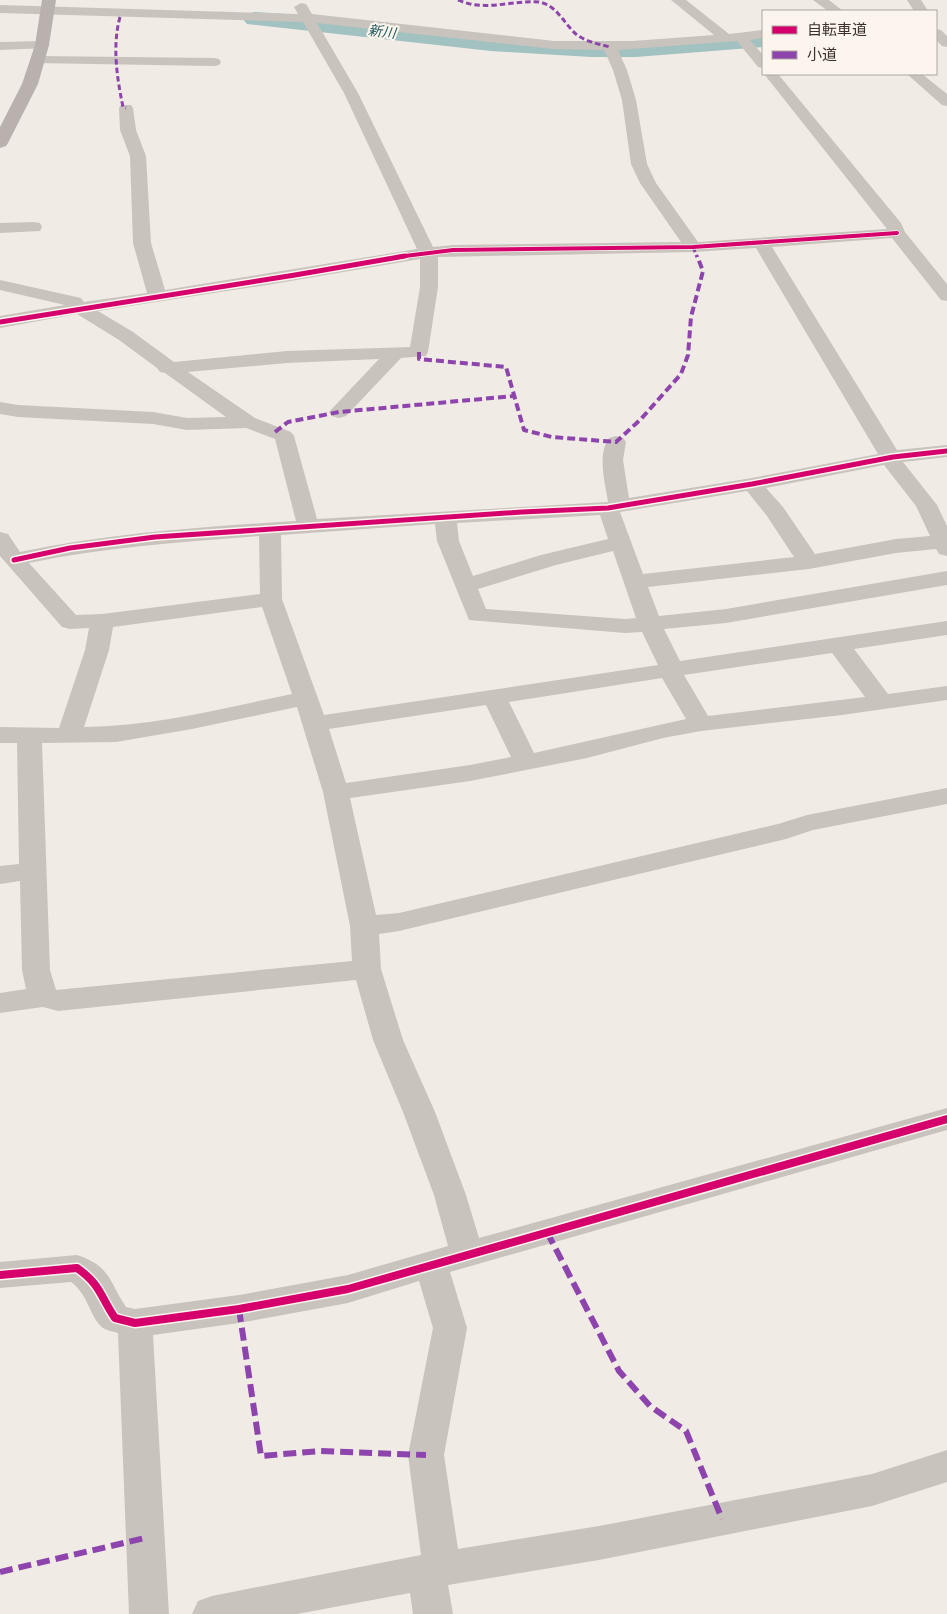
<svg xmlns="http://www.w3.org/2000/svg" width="947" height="1614" viewBox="0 0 947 1614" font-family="Lato,'Noto Sans JP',sans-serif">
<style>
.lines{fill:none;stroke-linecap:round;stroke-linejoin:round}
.river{fill:#a1c2c1;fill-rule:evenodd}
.minor{fill:#c9c3be;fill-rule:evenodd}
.major{fill:#b8b1ad;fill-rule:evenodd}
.quiet-far2{stroke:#8e44ad;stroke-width:3;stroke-dasharray:5.5 3;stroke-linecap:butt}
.quiet-far1{stroke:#8e44ad;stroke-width:4;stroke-dasharray:8 4;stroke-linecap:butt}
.quiet{stroke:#8e44ad;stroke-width:6;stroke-dasharray:13 6;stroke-linecap:butt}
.cycleway-far2-casing{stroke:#fbf5ee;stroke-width:5.5}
.cycleway-far1-casing{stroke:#fbf5ee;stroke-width:8}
.cycleway-casing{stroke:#fbf5ee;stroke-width:11}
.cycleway-far2{stroke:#d6006c;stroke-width:4}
.cycleway-far1{stroke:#d6006c;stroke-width:5}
.cycleway{stroke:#d6006c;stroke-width:8}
.labels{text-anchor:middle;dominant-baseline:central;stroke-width:4;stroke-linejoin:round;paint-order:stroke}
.far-water-label{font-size:14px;font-style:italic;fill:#1f5a5e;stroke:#fbf5ee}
</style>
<rect width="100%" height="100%" fill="#f0ebe5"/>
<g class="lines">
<path class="river" d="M255,12C368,18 479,40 592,43C649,44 706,37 763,33V47L636,57H591L491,51L247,24L243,19L247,14Z"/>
<g class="minor">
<path d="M671,0H686L729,34L763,30V38L750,40L763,55V68L758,67L737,41L618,50L627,70L636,100L647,164L656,183L698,242L887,229L764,74H778L901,223L905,232L947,284V301L941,300L892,238L772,247L897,450L947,445V457L903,462L937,505L947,526V556L939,554L936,549L896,553L809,569L648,587L659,616L726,609L947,571V585L726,623L664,629L680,661L947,621V635L854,649L888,694L947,686V700L842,715L701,731L663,738L587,758L470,781L350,798L376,915L399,913L778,824L807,815L947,788V804L813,830L786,839L399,931L379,934L381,969L403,1040L435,1112L466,1195L479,1238L947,1108V1130L450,1272L467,1328L444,1455L458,1549L599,1526L872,1474L947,1450V1482L872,1506L599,1560L448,1585L453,1614H413L410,1593L297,1614H192L198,1601L212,1596L421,1555L408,1455L433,1328L419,1281L348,1303L239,1323L153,1335L169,1614H129L118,1333C114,1332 106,1330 103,1328C89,1317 89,1295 71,1282L0,1288V1262L77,1255C111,1266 109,1282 126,1307L135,1309L239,1295L348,1275L448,1246L434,1195L403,1112L373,1040L356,980L58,1011L43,1007L0,1013V993L26,989L22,970L20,881L0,884V866L19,864L17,743H0V727L59,728L85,650L89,628L70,629L62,627L0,556V532L8,534L20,552C111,533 203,527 296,521L275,439L246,428L187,430L153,424L18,417L0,414V402L18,405L153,412L187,418L226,417L165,373L160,372L157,368L119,340L77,314L0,328V316L65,305L0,290V280L81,298L84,302L147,293L133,243L130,156L120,130L119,108L121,105H131L133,108L136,130L146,156L151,243L165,290L417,249L344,93L303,22L0,13V5L298,14L294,7L301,3L306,4L312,14L554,41H632L714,35ZM317,23L554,49L604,50L613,70L622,100L631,164L640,183L681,242L453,245L433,247L358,93ZM756,248L878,454L752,478L629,498L623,460L626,442L623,438L616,436L609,438C597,455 605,482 608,502L317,519L294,436L291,432L255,418L188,372L287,363L379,359L329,412L332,416L339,418L346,416L401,358L426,356L428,352L438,287V257L693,252ZM420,259V287L410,347L287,351L174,362L133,332L98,311L273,284ZM884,465L916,506L930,536L896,539L815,554L783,507L766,488ZM747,491L767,516L794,557L643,574L620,512ZM600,515L608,539L541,555L473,576L459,541L457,523ZM435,524L437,541L469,620L625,633L642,632L658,665L324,715L282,599L281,535ZM259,536L260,594L102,614L76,615L29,563C105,547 182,542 259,536ZM613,551L636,618L625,619L486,609L478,589L556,565ZM262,607L292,694C224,708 155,726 84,727L109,650L113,627ZM832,653L865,697L708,716L684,675ZM662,678L686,719L534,753L509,702ZM486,705L511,757L470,765L346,783L329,729ZM297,707L323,792L350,926L352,961L56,990L50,970L42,743L116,742L192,729Z"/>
<polygon points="813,0 829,0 843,11 828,11"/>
<polygon points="907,0 921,0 928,11 914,11"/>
<polygon points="936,29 941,30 947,36 947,47 942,46 936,40"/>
<polygon points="42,41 47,42 49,45 47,48 0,50 0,42"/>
<polygon points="38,56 214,58 219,59 221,62 219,65 214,66 33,63 31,60 33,57"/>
<polygon points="907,74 922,74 947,94 947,106 942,105"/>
<polygon points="34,222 40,223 42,227 40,231 0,233 0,223"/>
</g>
<polygon class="major" points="42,0 56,0 49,45 38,84 8,143 6,146 0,148 0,127 22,84 35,45"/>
<g class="quiet-far2">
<path d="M458,0C485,12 512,0 539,2C557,5 564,24 577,35C587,42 599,44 610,47"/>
<path d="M120,17C112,46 117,78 123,107L126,108"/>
<polyline points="693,247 697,257"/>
</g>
<g class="quiet-far1">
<polyline points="419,352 419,359 506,367 524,430 552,437 616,442 641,419 681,374 688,355 691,317 703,271 697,256"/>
<polyline points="275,432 288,422 339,412 514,396"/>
</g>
<g class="quiet">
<polyline points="547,1232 619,1371 650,1406 686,1431 722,1519"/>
<polyline points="239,1309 261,1456 320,1451 426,1455"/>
<polyline points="0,1572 145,1538"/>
</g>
<g class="cycleway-far2-casing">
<polyline id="cycleway-far2" points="397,257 453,250 693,247 897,233"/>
</g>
<g class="cycleway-far1-casing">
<g id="cycleway-far1">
<polyline points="0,322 295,275 405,256"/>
<polyline points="14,560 70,548 155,537 522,512 608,508 752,484 893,457 947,451"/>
</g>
</g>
<g class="cycleway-casing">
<path id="cycleway" d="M0,1275L77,1268C101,1285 100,1296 115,1318L135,1323L239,1309L348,1289L947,1119"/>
</g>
<use href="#cycleway-far2" class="cycleway-far2"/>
<use href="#cycleway-far1" class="cycleway-far1"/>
<use href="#cycleway" class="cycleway"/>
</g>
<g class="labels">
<g class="far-water-label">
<text transform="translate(382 31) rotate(7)">新川</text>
</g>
</g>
<rect x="762" y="10" width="175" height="65" fill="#fbf5ee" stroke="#aea6a0"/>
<rect x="772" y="26" width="25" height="8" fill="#d6006c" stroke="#aea6a0"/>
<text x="807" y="35" font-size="15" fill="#3b302b">自転車道</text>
<rect x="772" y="51" width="25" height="8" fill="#8e44ad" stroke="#aea6a0"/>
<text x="807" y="60" font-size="15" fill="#3b302b">小道</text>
</svg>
